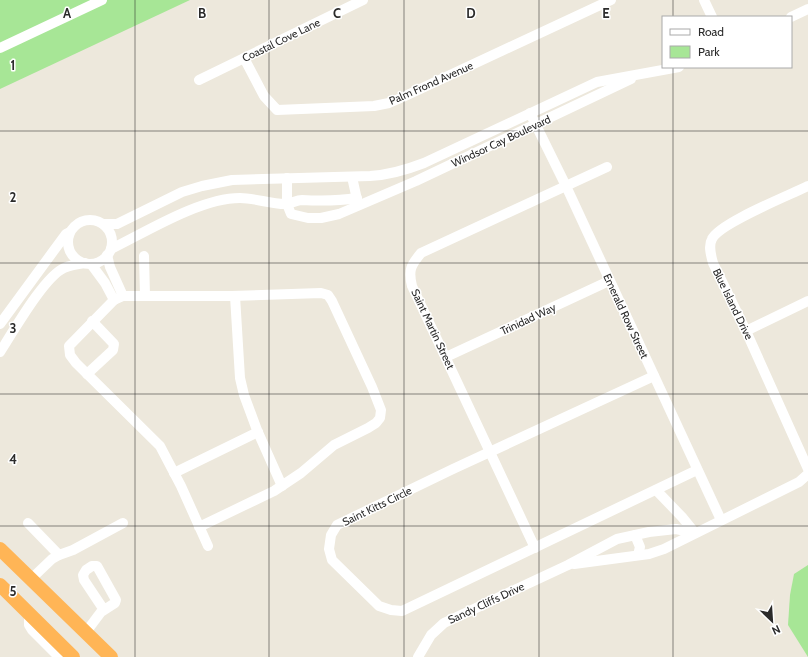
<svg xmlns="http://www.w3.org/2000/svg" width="808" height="657" viewBox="0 0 808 657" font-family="Cabin,sans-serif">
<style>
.green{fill:#a7e696}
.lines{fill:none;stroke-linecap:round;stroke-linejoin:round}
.minor{stroke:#fff;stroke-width:10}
.highway{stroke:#ffb556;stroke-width:14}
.grid{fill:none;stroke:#2b2b2b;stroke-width:1;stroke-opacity:0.55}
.labels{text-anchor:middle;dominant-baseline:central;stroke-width:3;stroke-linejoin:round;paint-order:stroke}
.street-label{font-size:11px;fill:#2b2b2b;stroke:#fff}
.grid-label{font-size:13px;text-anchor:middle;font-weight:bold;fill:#2b2b2b;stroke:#fff;stroke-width:3;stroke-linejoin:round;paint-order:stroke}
</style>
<rect width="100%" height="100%" fill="#ede8dc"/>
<g class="green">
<polygon points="0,0 190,0 0,89"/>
<polygon points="808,565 808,657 788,625 790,595 794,574"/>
</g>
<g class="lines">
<g class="minor">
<polyline points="704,0 712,17"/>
<polyline points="791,17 808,9"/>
<polyline points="0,48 102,0"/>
<polyline points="244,58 264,96 277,110 374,106 389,103 403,97 611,0"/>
<polyline points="199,80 363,0"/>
<polyline points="530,113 566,186 721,520"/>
<polyline points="352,177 358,204"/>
<polyline points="287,178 287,204 291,214 308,218 321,218 339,214 416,181 631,79"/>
<path d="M808,186C790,195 719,223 712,239C708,246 711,255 713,263L746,331L808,469"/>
<circle cx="90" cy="242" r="22"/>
<path d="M103,224H117L182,192L202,186L232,180L370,176C389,175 406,170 424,163L597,82L679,67"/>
<path d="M111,249C146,232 200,198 240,198C255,198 270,204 285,204C291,204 296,200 302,200C321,201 338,201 357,198"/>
<polyline points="107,255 110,267 123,296"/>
<polyline points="144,256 145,296"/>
<polyline points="91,264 105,283 114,300"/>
<polyline points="235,296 240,378 244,395 257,430 282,486"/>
<polyline points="0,324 52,253 66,234 70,232"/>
<polyline points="746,331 808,301"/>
<path d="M0,352C13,332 44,277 64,268C71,265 78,264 85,263"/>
<polyline points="446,357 609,281"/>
<polyline points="87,374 113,350 114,344 92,321"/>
<polyline points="654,376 453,469 337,525 331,535 329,549 332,560 379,606 391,610 402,611 697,470"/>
<polyline points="174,473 258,432"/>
<polyline points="656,490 682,517 695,533"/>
<polyline points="28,523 59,555"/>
<polyline points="199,527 274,491 301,473 334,445 368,428 376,423 380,418 381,410 372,387 332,301 328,295 321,293 232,296 123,296 114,300 69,346 70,355 76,363 160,446 181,486 208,546"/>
<polyline points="635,535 640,547 638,555"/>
<path d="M535,548L412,286C408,270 411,265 421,253L607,167"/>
<polyline points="574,564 649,554 664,549 799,482 808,474"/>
<polyline points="31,579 52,559 59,555 73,550 123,523"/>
<polyline points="29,614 29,625 32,630 59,657"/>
<polyline points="86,632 101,612 115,603 116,600 97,566 92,566 86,570 83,575 84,580 104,610"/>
<polyline points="418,657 431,635 444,623 568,565 617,539 649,532 676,529 695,533"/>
</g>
<g class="highway">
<polyline points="0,549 111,657"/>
<polyline points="0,585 73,657"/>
</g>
</g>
<path class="grid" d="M135,0V657M269,0V657M404,0V657M539,0V657M673,0V17M673,67V657M0,131H808M0,263H808M0,394H808M0,526H808"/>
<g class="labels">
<g class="street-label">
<text transform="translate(281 40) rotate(-26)">Coastal Cove Lane</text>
<text transform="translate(431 83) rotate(-24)">Palm Frond Avenue</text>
<text transform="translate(501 141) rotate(-25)">Windsor Cay Boulevard</text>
<text transform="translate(733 304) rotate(64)">Blue Island Drive</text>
<text transform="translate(626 316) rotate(65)">Emerald Row Street</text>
<text transform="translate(528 319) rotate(-25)">Trinidad Way</text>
<text transform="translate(433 329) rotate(65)">Saint Martin Street</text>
<text transform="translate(377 506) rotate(-26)">Saint Kitts Circle</text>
<text transform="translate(486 603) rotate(-25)">Sandy Cliffs Drive</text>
</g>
</g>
<g class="grid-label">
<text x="67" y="18">A</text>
<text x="202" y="18">B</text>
<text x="337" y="18">C</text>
<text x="471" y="18">D</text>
<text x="606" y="18">E</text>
<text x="13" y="70">1</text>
<text x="13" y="202">2</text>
<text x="13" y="333">3</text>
<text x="13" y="464">4</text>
<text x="13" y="596">5</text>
</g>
<rect x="662" y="16" width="130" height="52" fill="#ffffff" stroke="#aaaaaa"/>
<rect x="670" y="29" width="20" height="6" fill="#ffffff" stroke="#aaaaaa"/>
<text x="698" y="36" font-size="12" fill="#2b2b2b">Road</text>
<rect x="670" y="46" width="20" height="12" fill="#a7e696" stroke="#aaaaaa"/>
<text x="698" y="56" font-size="12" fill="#2b2b2b">Park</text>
<g transform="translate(772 621) rotate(155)" stroke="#ffffff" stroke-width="3" paint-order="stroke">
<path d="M0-3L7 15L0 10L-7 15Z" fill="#2b2b2b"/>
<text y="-6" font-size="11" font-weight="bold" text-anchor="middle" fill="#2b2b2b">N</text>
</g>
</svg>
